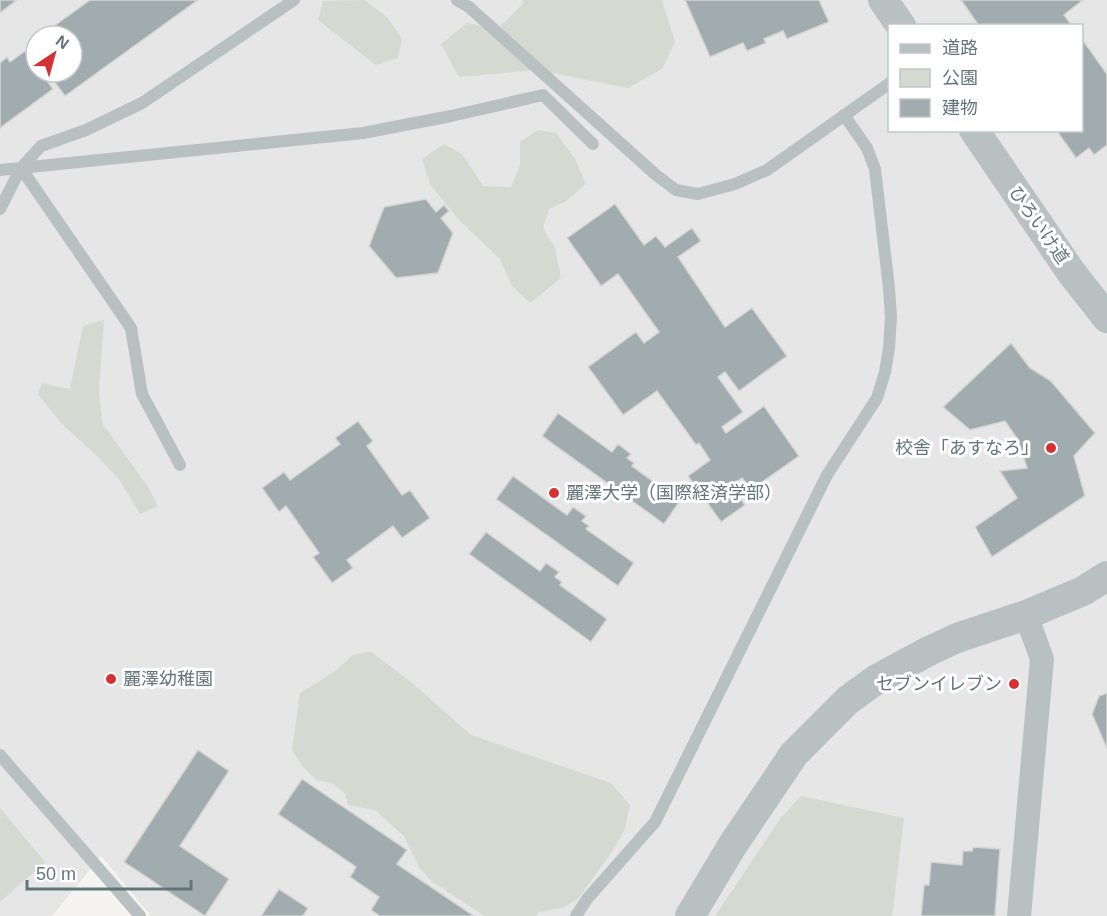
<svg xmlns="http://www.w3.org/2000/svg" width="1107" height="916" viewBox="0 0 1107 916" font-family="Helvetica,'Noto Sans JP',sans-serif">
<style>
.built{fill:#e5e6e5;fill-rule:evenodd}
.green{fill:#d6d9d1}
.building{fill:#a1acae;stroke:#d6d6d4;stroke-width:1.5}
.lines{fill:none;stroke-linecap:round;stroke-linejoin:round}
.service{stroke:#b9c0c1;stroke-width:12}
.minor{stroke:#b9c0c1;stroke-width:24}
.tertiary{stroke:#b9c0c1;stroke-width:30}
.poi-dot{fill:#d53135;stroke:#fff;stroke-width:2}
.labels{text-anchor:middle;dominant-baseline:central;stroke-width:6;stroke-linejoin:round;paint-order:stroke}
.street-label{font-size:18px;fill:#62767a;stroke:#fff}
.poi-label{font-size:18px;fill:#62767a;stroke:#fff;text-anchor:end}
</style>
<rect width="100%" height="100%" fill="#f5f4f1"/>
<path class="built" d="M0,0H1107V916H151L101,856L52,916H0ZM890,26H1082V130H890ZM36,36H72V72H36Z"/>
<g class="green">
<polygon points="364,0 387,17 402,39 398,58 376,65 318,20 323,1"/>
<polygon points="522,0 662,0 675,42 662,69 628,88 537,70 459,77 441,44 467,23 497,29 523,4"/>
<polygon points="538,130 556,133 575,159 586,184 565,202 549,209 543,228 555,248 561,278 530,303 512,286 500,259 457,218 430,184 422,159 444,144 462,154 483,186 511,187 520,165 520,142"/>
<polygon points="104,320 99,388 102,423 148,487 158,506 140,514 119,479 94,453 61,423 38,394 42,383 70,389 83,326"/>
<polygon points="370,651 411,682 471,735 611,783 630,805 625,829 613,850 578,899 562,908 539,912 536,916 485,916 431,881 419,867 404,836 375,810 348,805 345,793 332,783 317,780 303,767 292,750 300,693 334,672 353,655"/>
<polygon points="801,796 904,818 892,916 715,916 780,819"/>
<polygon points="0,808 45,862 0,902"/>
</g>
<g class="building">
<polygon points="0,0 17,0 0,13"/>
<polygon points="90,0 198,0 65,96 47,72 72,72 72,36 40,36"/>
<polygon points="685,0 819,0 829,22 787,39 783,31 764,39 766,43 747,51 743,43 710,57"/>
<polygon points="961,0 1083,0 1064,15 1072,26 979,26"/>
<polygon points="1082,39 1107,74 1107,145 1094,155 1089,148 1076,158 1056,130 1082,130"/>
<polygon points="25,51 36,65 36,72 41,72 53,89 0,128 0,63 7,57 10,62"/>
<polygon points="426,199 436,212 444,205 449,211 441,218 453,233 438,273 396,278 369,246 384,207"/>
<polygon points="615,204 644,245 656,236 665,247 692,228 701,241 678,257 725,327 752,308 787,356 739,391 725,372 718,377 743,412 722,427 726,433 764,406 799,456 751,490 742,478 731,486 745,505 721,522 688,476 710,460 699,443 696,445 657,391 623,415 588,367 636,332 644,343 659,332 618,274 601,286 567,238"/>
<polygon points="1011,343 1030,368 1051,381 1095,433 1074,456 1085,496 992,557 975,527 1017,498 1000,471 1027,468 1018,440 1005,421 970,430 943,407"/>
<polygon points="558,413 612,452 618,444 631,454 627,458 634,463 632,466 680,501 664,524 542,436"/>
<polygon points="358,421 373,441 367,446 402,495 410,490 430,518 402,538 393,526 347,560 353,568 332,583 313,557 319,553 286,506 279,512 262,488 284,472 290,480 340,444 335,438"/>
<polygon points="513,476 567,515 573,507 586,516 582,521 589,526 586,529 634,563 618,586 496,499"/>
<polygon points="486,532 540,571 546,563 559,572 555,577 562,582 560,585 607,619 591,642 469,554"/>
<polygon points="1107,693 1107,749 1092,714 1099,696"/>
<polygon points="198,750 229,771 180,846 229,879 205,916 124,862"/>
<polygon points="302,779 407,850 397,864 474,916 380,916 371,910 379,897 350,877 356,867 278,814"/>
<polygon points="973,847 1000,849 995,916 921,916 924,885 929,885 931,862 962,865 963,851 972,851"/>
<polygon points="279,889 308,908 303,916 261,916"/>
</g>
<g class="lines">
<g class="service">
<polyline points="457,0 469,7 656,175 676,190 698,194 735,184 767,170 890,83"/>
<polyline points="21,168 131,328 142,394 180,465"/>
<polyline points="0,170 363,133 451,116 543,95 593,144"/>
<polyline points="0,209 21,168 41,146 86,130 142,103 294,0"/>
<polyline points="0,755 140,916"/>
<polyline points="576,916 587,899 655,822 827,475 877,398 885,372 889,348 891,317 889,288 875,169 867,148 844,115"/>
</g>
<polyline class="minor" points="1019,916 1042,659 1026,615"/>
<g class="tertiary">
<polyline points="883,0 901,26"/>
<polyline points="974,130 1071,272 1107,318"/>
<polyline points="690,916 732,846 794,754 848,700 877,679 929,651 957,638 1026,615 1083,591 1107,576"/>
</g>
</g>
<g class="poi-dot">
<circle cx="1051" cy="448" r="6"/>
<circle cx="554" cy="493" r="6"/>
<circle cx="111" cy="679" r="6"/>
<circle cx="1014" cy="684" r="6"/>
</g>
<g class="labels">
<g class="street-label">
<text transform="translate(1039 225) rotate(55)">ひろいけ道</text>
</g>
<g class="poi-label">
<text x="1039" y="448">校舎「あすなろ」</text>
<text x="566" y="493" text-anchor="start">麗澤大学（国際経済学部）</text>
<text x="123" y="679" text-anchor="start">麗澤幼稚園</text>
<text x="1002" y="684">セブンイレブン</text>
</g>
</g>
<rect x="888" y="24" width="195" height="108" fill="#ffffff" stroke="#c0c8ca" stroke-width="1.5"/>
<rect x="900" y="44" width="30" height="9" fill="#b9c0c1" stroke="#c0c8ca" stroke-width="1.5"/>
<text x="942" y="54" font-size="18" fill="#62767a">道路</text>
<rect x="900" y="69" width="30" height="18" fill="#d6d9d1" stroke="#c0c8ca" stroke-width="1.5"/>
<text x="942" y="84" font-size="18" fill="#62767a">公園</text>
<rect x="900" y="99" width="30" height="18" fill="#a1acae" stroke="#c0c8ca" stroke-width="1.5"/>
<text x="942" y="114" font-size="18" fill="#62767a">建物</text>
<g transform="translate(54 54) rotate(36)"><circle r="28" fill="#ffffff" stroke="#c0c8ca" stroke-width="1.5"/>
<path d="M0-4.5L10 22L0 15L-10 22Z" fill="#d53135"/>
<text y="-9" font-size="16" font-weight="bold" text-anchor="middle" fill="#62767a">N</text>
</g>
<path d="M27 880v9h164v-9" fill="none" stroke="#62767a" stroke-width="3"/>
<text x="36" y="880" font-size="18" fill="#62767a" stroke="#ffffff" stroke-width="4.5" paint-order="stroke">50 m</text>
</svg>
